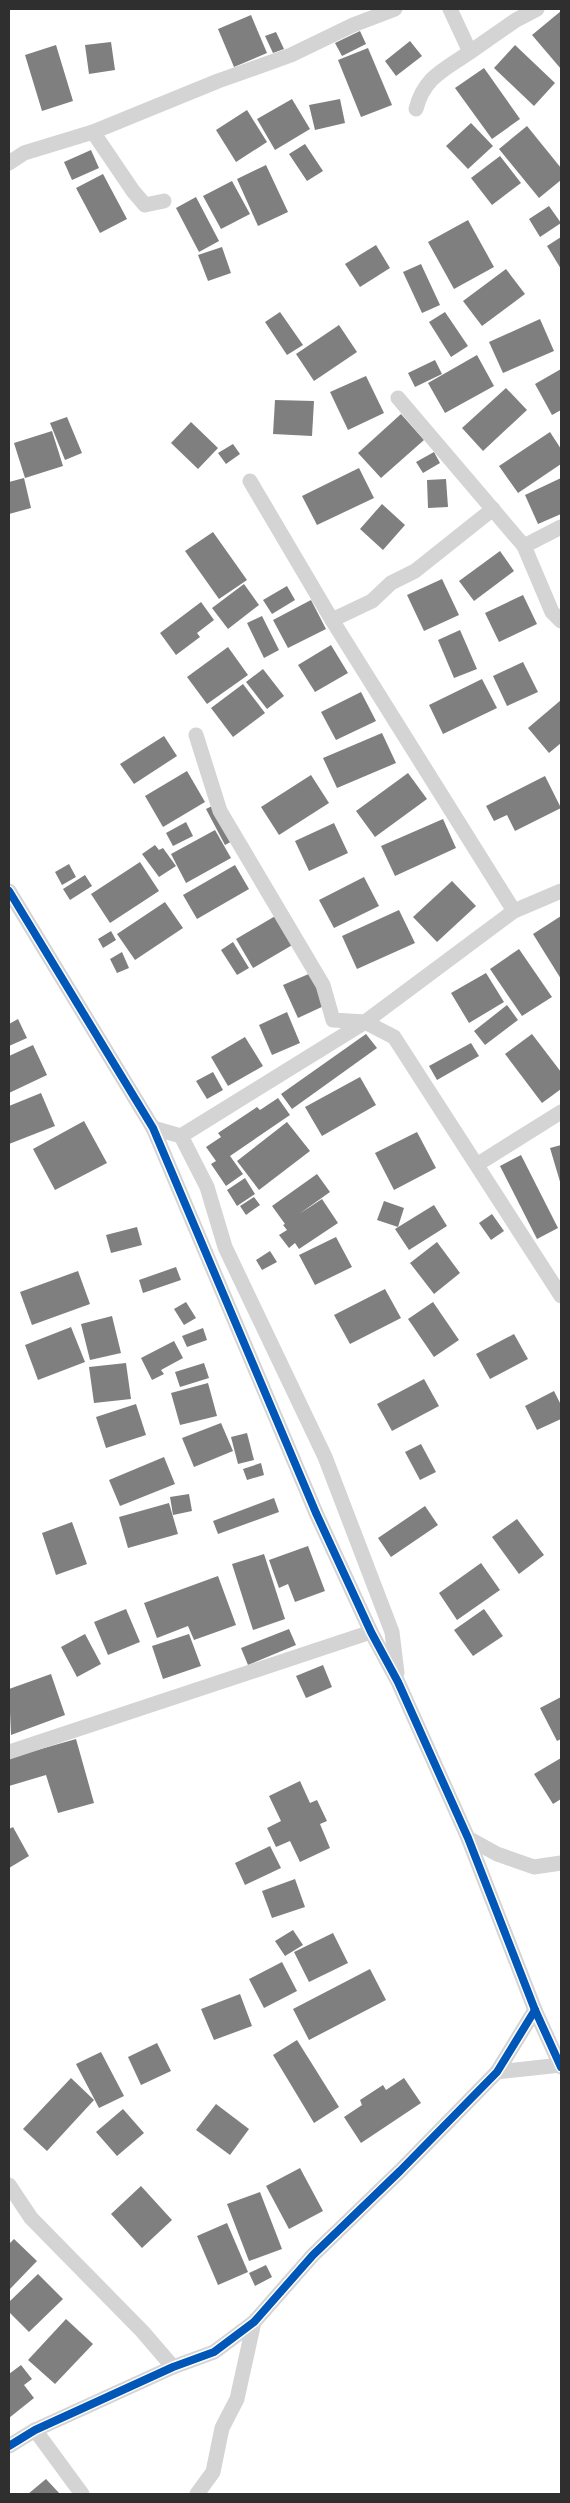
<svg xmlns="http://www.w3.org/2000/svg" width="570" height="2503" viewBox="0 0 570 2503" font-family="Karla,sans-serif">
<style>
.building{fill:#7f7f7f}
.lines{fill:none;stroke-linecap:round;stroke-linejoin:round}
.street{stroke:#d4d4d4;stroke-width:15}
.cycleway-casing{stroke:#fff;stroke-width:11}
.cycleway{stroke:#0057b8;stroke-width:8}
</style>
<rect width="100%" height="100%" fill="#fff"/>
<g class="building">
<polygon points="561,11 561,69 532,35"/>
<polygon points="251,15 267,53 234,67 218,29"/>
<polygon points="360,31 366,44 342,56 335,43"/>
<polygon points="276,32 284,49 273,53 265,36"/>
<polygon points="410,41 422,56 396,76 385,61"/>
<polygon points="111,42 115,70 89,74 85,45"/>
<polygon points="56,45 73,101 42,111 25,55"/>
<polygon points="515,45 555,83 534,106 494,68"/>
<polygon points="368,48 392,105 361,117 338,60"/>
<polygon points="484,68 520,119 492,139 455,88"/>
<polygon points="292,99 310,129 275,150 257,119"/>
<polygon points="340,99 345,123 315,130 309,105"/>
<polygon points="247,110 267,142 236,162 216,130"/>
<polygon points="471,123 493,146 468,169 446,146"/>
<polygon points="527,126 561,168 561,180 539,198 499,149"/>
<polygon points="305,144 323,171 307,181 289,154"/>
<polygon points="91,150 99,168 72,180 64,162"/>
<polygon points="500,156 521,183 492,205 471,178"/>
<polygon points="266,165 288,212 258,226 237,179"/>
<polygon points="103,174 127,219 100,233 76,188"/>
<polygon points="232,181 250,214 221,229 203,196"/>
<polygon points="196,197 219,241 199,252 176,208"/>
<polygon points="549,206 561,223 540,237 529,219"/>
<polygon points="468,220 494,267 454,289 428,242"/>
<polygon points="561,237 561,269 547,246"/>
<polygon points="376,245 390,268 360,287 345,264"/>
<polygon points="222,247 231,273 208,281 198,255"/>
<polygon points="421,264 440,305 422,313 403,272"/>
<polygon points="506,269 525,294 482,326 463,301"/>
<polygon points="280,312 303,345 287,355 265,322"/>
<polygon points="445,312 468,346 451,357 429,322"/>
<polygon points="540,319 554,351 503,373 489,342"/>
<polygon points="339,325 357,352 314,381 296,354"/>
<polygon points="477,355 494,386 445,413 428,383"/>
<polygon points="435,360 442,374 415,387 408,373"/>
<polygon points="561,369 561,410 552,415 535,384"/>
<polygon points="366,376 384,413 348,430 330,392"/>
<polygon points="506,388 527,410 483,451 462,428"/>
<polygon points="275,400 314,401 312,436 273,434"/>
<polygon points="401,414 424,440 381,478 358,453"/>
<polygon points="67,417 82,453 65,460 50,423"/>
<polygon points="191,422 218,448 198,469 171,443"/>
<polygon points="52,431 63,466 25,478 14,443"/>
<polygon points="550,432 561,449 561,464 518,493 499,466"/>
<polygon points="233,444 240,454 226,464 218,453"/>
<polygon points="434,452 440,463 423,473 416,462"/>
<polygon points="359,468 374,498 317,525 302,496"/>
<polygon points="24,478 31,508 9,514 9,482"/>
<polygon points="561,478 561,514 538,524 525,495"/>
<polygon points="446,479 448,507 428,508 427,480"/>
<polygon points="382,504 405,525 383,550 360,529"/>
<polygon points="213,532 247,580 219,599 185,551"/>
<polygon points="500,551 514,571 474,601 459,581"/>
<polygon points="442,579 459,615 424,631 407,595"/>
<polygon points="244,584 259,605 228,629 212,608"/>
<polygon points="287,586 295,600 272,614 263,600"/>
<polygon points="523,595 537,624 499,642 485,613"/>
<polygon points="311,600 326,629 288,648 273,620"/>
<polygon points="201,602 214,620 197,633 200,637 176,655 160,633"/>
<polygon points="262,616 279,650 264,658 247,623"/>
<polygon points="460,630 477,669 454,678 438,640"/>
<polygon points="331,645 348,673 315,692 298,665"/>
<polygon points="228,647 248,675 207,704 187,677"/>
<polygon points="523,662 538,692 507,706 493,676"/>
<polygon points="263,669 284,696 267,709 246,682"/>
<polygon points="482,679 497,708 443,734 429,705"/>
<polygon points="243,684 265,713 233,737 211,708"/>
<polygon points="361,692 376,721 336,740 321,712"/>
<polygon points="561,700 561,743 549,753 528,728"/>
<polygon points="382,733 396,763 337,788 323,758"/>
<polygon points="164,736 177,756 134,784 120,764"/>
<polygon points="187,771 205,802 163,827 145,796"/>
<polygon points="408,773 427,799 375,837 356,811"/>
<polygon points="311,775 329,803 279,835 261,807"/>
<polygon points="545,776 561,808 515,831 507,815 494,821 486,806"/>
<polygon points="218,803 236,839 225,845 206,809"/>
<polygon points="443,819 456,848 395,876 381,846"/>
<polygon points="186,822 193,836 173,846 166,833"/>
<polygon points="334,823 348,853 309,871 295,841"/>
<polygon points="215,830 231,858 186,883 171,854"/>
<polygon points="155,845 159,850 163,848 176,866 159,877 142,854"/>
<polygon points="140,862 159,891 110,923 91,894"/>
<polygon points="69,864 76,877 62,885 55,872"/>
<polygon points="235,865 249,889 197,919 183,895"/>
<polygon points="85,875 92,886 70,900 63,889"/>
<polygon points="364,877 379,906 334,928 319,900"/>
<polygon points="452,881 476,906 437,942 413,917"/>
<polygon points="165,902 183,928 135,960 117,934"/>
<polygon points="399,910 415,943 357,969 342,936"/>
<polygon points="277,915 294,944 253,968 236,939"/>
<polygon points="561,916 561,979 533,934"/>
<polygon points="111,931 116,940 103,948 98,939"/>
<polygon points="233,942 249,968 237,975 221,950"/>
<polygon points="519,949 552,997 522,1016 490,969"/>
<polygon points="122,952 129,968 117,973 110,959"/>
<polygon points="311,973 326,1005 298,1018 283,985"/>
<polygon points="486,973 504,1002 469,1023 451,993"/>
<polygon points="507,1005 518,1020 485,1045 474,1031"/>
<polygon points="287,1012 300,1043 272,1055 259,1025"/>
<polygon points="18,1019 27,1038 9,1046 9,1024"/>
<polygon points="366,1034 377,1048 292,1109 281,1094"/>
<polygon points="532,1034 561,1072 561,1089 542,1103 505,1054"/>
<polygon points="245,1037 263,1066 228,1086 211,1057"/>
<polygon points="471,1043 479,1056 437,1080 429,1066"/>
<polygon points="33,1045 47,1075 9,1093 9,1056"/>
<polygon points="213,1072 223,1090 207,1099 196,1081"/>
<polygon points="360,1077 376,1105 322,1136 305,1107"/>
<polygon points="41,1093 55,1126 9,1144 9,1106"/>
<polygon points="278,1098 290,1115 230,1156 243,1174 226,1186 211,1164 216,1161 206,1147 221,1137 218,1133 257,1107 260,1110"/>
<polygon points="84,1121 107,1163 55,1190 33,1149"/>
<polygon points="287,1122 310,1151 259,1190 237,1161"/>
<polygon points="417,1132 436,1168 394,1190 375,1153"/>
<polygon points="561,1145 561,1185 550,1148"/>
<polygon points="521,1155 558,1228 537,1239 500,1166"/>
<polygon points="317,1174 330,1192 299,1214 322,1199 338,1223 299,1249 295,1243 289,1248 279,1235 287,1230 283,1225 285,1224 272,1206"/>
<polygon points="245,1178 255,1194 237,1206 227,1190"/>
<polygon points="254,1197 260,1205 246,1215 240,1206"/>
<polygon points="384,1201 404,1208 398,1227 377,1220"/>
<polygon points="434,1205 447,1226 409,1250 395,1229"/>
<polygon points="492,1214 504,1231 491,1240 479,1223"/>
<polygon points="137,1227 142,1245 111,1253 106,1235"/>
<polygon points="336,1237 352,1267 315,1285 299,1255"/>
<polygon points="437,1242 460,1273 434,1294 410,1263"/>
<polygon points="270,1251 277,1262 262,1270 256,1260"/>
<polygon points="176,1267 181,1280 143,1293 139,1280"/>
<polygon points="78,1271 90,1304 32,1325 20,1292"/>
<polygon points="385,1289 401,1318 350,1344 334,1315"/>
<polygon points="186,1302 196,1318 184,1325 174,1309"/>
<polygon points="433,1302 459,1340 434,1357 408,1319"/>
<polygon points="112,1316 121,1353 90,1360 81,1324"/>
<polygon points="71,1327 85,1362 38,1380 25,1345"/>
<polygon points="203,1328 207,1340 187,1347 182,1336"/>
<polygon points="514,1334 528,1359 490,1379 476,1354"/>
<polygon points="174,1341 183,1358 161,1370 164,1374 152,1380 141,1358"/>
<polygon points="126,1363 131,1399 94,1403 89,1367"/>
<polygon points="204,1363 209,1378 180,1387 175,1372"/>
<polygon points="424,1379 439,1406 392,1431 377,1404"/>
<polygon points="208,1383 217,1416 180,1425 171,1393"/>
<polygon points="554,1391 561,1405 561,1419 537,1430 525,1406"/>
<polygon points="136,1404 146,1435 106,1448 96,1417"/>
<polygon points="221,1423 233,1451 194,1467 182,1438"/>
<polygon points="247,1433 254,1460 238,1464 231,1437"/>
<polygon points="421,1444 436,1472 420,1480 405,1452"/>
<polygon points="164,1457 175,1484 120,1506 109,1480"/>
<polygon points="261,1463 264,1475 247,1480 243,1469"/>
<polygon points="189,1494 192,1511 173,1515 170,1497"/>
<polygon points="274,1498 279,1512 218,1534 213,1521"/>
<polygon points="169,1503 178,1534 128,1548 119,1517"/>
<polygon points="425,1506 438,1525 391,1557 378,1538"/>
<polygon points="517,1519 544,1555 519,1574 492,1537"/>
<polygon points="72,1522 87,1564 56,1575 42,1533"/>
<polygon points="308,1546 325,1591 295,1602 288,1584 279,1588 269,1560"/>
<polygon points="264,1554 285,1619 253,1630 232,1564"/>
<polygon points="481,1563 500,1590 457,1620 439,1593"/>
<polygon points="218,1576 236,1625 194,1640 188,1626 157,1638 144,1603"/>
<polygon points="126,1609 140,1642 108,1655 94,1622"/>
<polygon points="484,1609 503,1636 473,1656 454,1630"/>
<polygon points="289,1629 296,1645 248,1665 241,1648"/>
<polygon points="85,1634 101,1664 77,1677 61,1647"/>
<polygon points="189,1634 201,1666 163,1679 152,1646"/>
<polygon points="323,1665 332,1687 306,1698 296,1676"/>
<polygon points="51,1674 65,1715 11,1735 9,1689"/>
<polygon points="561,1697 561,1739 557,1741 540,1708"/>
<polygon points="76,1739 94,1803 58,1813 46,1775 9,1786 9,1758"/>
<polygon points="561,1758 561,1799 553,1804 534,1774"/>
<polygon points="300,1781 310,1803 317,1800 327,1821 320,1824 330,1848 300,1862 290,1841 276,1847 267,1828 281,1821 269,1796"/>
<polygon points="13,1827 29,1856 9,1868 9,1829"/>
<polygon points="270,1846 281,1868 245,1885 235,1863"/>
<polygon points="295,1879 305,1907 272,1918 262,1891"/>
<polygon points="293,1930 303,1945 285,1956 275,1941"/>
<polygon points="333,1933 348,1963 309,1982 294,1952"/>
<polygon points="282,1962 297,1991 264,2008 249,1979"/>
<polygon points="370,1969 386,2000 309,2040 293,2009"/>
<polygon points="240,1994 252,2026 214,2040 201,2009"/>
<polygon points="297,2040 339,2107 314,2123 273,2055"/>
<polygon points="157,2043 171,2071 141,2085 128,2057"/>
<polygon points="101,2052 124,2096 99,2108 76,2064"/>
<polygon points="71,2078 94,2100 47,2151 23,2129"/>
<polygon points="404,2078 421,2103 361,2143 344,2117 362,2105 360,2100 383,2085 386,2090"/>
<polygon points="216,2104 249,2129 230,2155 196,2130"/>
<polygon points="123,2109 144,2133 117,2156 96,2132"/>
<polygon points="300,2168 323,2211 289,2229 266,2186"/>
<polygon points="141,2186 172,2220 142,2248 111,2214"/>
<polygon points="260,2192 282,2249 249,2261 227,2204"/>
<polygon points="227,2223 248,2272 218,2285 197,2236"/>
<polygon points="14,2239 37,2261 10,2289 9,2244"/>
<polygon points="266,2265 272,2277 255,2286 249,2273"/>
<polygon points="38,2274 63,2299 29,2332 9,2312 9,2302"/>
<polygon points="66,2319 93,2344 55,2384 28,2360"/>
<polygon points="21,2365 32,2379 24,2385 34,2398 9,2418 9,2374"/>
<polygon points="46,2479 60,2494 28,2494"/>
</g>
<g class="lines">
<g class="street">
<polyline points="450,9 470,52 516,20 537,9"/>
<path d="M416,109C424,77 444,70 470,52"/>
<polyline points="93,132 133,191 145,205 164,201"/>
<polyline points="9,163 24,153 93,132 218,81 291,55 353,25 395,9"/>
<polyline points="398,398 524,546 552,612 561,621"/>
<polyline points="250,481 332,620 514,911"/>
<polyline points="524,546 561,527"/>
<polyline points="332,620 372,601 391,583 415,571 493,509"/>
<polyline points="196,735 220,811 323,985 333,1020 365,1022 394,1037 561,1296"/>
<polyline points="9,891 153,1128 316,1513 371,1632 398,1682 468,1838 535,2010 561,2067"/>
<polyline points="153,1128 181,1136 365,1022 514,911 561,891"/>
<polyline points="181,1136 207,1187 225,1247 325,1457 392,1632 397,1673"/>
<polyline points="478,1164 561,1112"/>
<polyline points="9,1752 371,1632"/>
<polyline points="468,1838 497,1854 534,1867 561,1863"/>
<polyline points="497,2072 561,2065"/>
<polyline points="9,2185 31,2218 142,2331 173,2367"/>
<polyline points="35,2430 82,2494"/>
<polyline points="9,2446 35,2430 173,2367 214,2352 254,2322 313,2255 400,2171 497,2072 535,2010"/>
<polyline points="197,2494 213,2472 222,2428 237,2399 254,2322"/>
</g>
<g class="cycleway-casing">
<g id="cycleway">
<polyline points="9,891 153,1128 316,1513 371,1632 398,1682 468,1838 535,2010 561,2067"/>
<polyline points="9,2446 35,2430 173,2367 214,2352 254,2322 313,2255 400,2171 497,2072 535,2010"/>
</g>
</g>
<use href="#cycleway" class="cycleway"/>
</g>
<rect width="570" height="2503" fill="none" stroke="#2f2f2f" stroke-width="20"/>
</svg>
